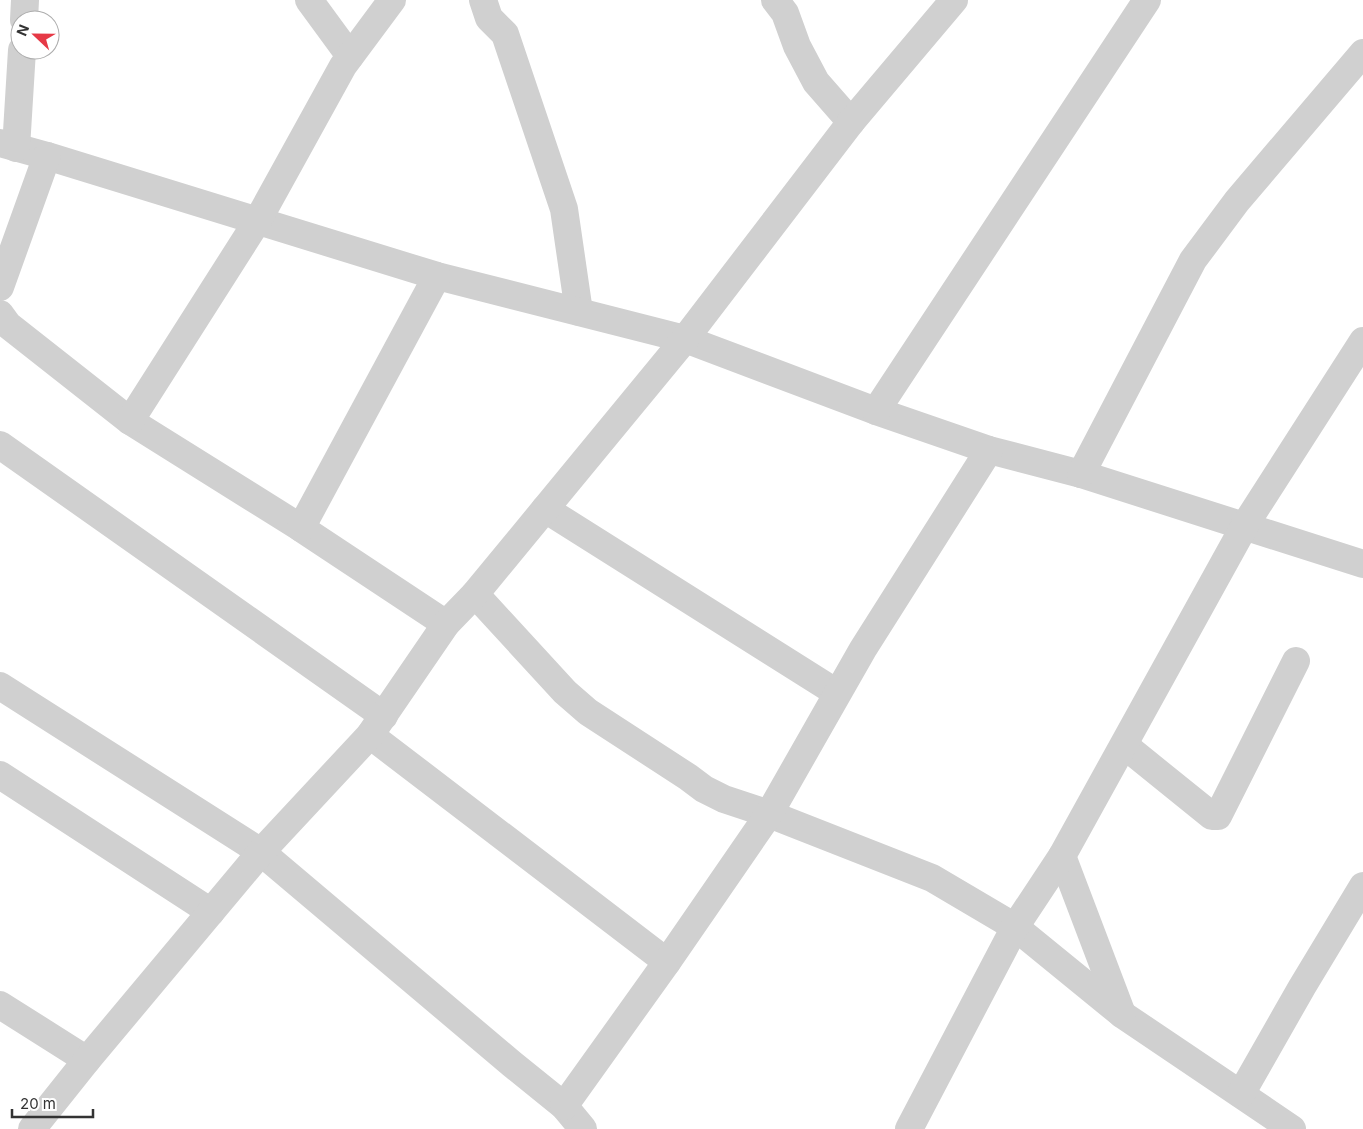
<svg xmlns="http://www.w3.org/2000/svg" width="1363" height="1129" viewBox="0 0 1363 1129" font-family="Inter,sans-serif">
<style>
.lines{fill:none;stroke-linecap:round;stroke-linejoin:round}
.minor{stroke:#d0d0d0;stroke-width:28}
</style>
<rect width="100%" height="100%" fill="#fff"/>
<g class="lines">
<g class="minor">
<polyline points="309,0 350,56"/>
<polyline points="483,0 489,18 505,34 564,209 579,312"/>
<polyline points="775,0 785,13 797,46 816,82 851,122"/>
<polyline points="24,20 25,0"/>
<polyline points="0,143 47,156 437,276 685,339 876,411 989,450 1081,474 1363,564"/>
<polyline points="16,148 22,50"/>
<polyline points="0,287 47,156"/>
<polyline points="0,314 8,325 130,421 301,528 446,624"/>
<polyline points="876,411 1147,0"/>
<polyline points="130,421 258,220 343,66 392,0"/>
<polyline points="0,445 384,716"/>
<polyline points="1081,474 1193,260 1237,201 1363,53"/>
<polyline points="545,509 837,693"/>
<polyline points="301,528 437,276"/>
<polyline points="475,594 565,692 588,712 688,777 704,789 724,799 769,814 932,878 1015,927 1123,1015 1292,1129"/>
<polyline points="0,686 261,852 512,1064 564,1106 583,1129"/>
<polyline points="370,735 667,962"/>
<polyline points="1124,745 1212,816 1218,816 1296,661"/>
<polyline points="0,775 211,912"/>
<polyline points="1062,856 1122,1014"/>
<polyline points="0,1005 87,1060"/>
<polyline points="1241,1094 1302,987 1363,886"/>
<polyline points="564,1106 667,962 769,814 863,649 989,450"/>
<polyline points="32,1129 87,1060 261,852 370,735 446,624 475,594 685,339 851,122 954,0"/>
<polyline points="909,1129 1015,927 1062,856 1245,525 1363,341"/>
</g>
</g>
<g transform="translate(35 35) rotate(292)"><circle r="24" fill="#ffffff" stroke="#adadad"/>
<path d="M0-4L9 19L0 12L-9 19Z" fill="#e63946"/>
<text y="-8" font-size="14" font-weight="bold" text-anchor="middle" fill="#333333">N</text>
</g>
<path d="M12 1109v8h81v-8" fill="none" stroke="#333333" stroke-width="2.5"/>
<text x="20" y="1109" font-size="15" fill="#333333" stroke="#ffffff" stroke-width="4" paint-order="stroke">20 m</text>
</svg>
